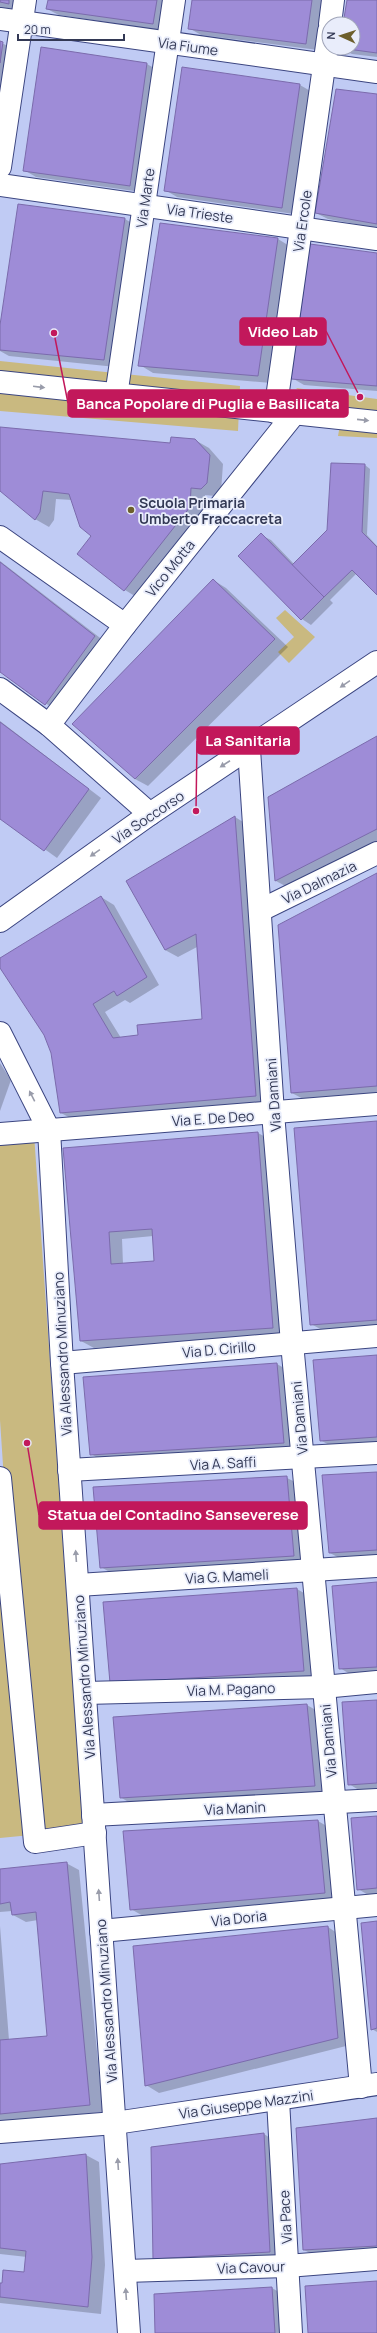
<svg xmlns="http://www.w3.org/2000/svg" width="377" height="2333" viewBox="0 0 377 2333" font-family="Manrope,sans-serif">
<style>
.green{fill:#c9b980}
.shadow{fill:#0003;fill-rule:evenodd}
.building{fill:#9e8cd7;stroke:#7b6bac;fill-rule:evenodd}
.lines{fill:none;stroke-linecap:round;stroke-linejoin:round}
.street-casing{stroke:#3b4580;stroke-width:24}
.secondary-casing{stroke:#3b4580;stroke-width:24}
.street{stroke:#fff;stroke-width:22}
.secondary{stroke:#fff;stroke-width:22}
.oneway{fill:#999caa}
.poi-dot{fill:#6d5f2c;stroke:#e9edfb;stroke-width:1.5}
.labels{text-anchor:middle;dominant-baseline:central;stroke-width:3.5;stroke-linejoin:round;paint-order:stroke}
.street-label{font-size:14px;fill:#333955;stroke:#e9edfb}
.poi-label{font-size:14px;font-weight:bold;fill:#333955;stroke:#e9edfb;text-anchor:start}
.leader{fill:none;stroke:#c2185b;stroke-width:1.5}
.callout-dot{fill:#c2185b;stroke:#e9edfb;stroke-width:1.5}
.callout{fill:#c2185b;stroke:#c2185b;stroke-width:1.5}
.callout-label{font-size:15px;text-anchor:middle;font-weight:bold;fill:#fff}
</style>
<rect width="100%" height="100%" fill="#c0cbf4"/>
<g class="green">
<polygon points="0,361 240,386 238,431 0,411"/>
<polygon points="296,388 377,399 377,438 338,436 340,425"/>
<polygon points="285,610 315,637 289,663 278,652 294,637 276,618"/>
<polygon points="34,1134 83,1830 0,1838 0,1541 7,1525 0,1420 0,1141"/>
</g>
<g class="shadow">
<polygon points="0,0 22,0 21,10 0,7"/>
<polygon points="49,0 170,0 165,31 59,15 47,9"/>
<polygon points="193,0 325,0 318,50 201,35 189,28"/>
<polygon points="348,0 377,0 377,57 352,54 341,48 353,48 353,24 344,24"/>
<polygon points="0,42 15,50 0,149"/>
<polygon points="42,48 147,64 159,71 141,192 36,177 24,170"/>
<polygon points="183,68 300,85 312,92 294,214 177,197 165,190"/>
<polygon points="377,95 377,228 328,219 316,213"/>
<polygon points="125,219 137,226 116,367 9,356 0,351 0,332"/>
<polygon points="278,239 291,247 271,383 153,373 140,365"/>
<polygon points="377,254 377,391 304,385 292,378"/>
<polygon points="0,428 171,444 195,440 209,448 223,464 221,491 215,496 205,495 203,514 138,598 125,590 79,554 93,536 72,500 56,499 54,520 49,527 35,519 0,490"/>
<polygon points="332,464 365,465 370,469 367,535 377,546 377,594 357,573 330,600 333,603 311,625 302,619 261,535 271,540 294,564 328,530"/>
<polygon points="0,561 108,644 58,712 0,671"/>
<polygon points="213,580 226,588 288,647 148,786 135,779"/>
<polygon points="0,721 101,798 57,858 0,817"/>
<polygon points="377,737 377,843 289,888 276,881 269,798"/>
<polygon points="235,817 248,825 269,1103 74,1120 61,1113 52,1053 45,1035 0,967 0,959 101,897 114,905 159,985 130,1003 125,1000 105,1012 121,1038 139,1036 203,1020 197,947 178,957 165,950 128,882"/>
<polygon points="377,874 377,1094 305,1100 292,1093"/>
<polygon points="0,1063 11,1080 0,1111"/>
<polygon points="377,1122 377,1328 324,1331 311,1324"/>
<path d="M258,1133L271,1140L286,1335L94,1348L81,1341L64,1149ZM153,1236L155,1262L123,1264L122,1239Z"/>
<polygon points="377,1356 377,1445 333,1447 320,1440"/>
<polygon points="277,1364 289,1371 296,1449 103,1461 91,1454"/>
<polygon points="377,1473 377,1558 343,1560 330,1553"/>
<polygon points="287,1478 299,1484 306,1562 113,1574 101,1567"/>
<polygon points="377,1583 377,1675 353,1676 340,1668"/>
<polygon points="297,1589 309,1596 316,1678 123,1689"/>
<polygon points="377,1701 377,1791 362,1792 349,1784"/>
<polygon points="307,1705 319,1712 327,1793 132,1804 120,1797 114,1718"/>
<polygon points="377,1817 377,1896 370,1896 358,1889"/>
<polygon points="318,1821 330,1828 336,1900 143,1916 131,1909"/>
<polygon points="66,1863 79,1870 103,2112 0,2122 0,1926 9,2040 48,2037 38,1920 26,1922 13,1915 12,1911 0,1912 0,1870"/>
<polygon points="377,1922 377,2032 372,2029"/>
<polygon points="328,1927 340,1935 350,2045 159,2093 146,2085"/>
<polygon points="377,2119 377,2253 316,2256 304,2250"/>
<polygon points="264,2134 275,2141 282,2258 166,2265 154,2258"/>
<polygon points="86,2155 99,2162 105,2265 101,2314 0,2303 0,2284 25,2273 27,2257 0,2254 0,2165"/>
<polygon points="272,2288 284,2295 286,2333 156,2333"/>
</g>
<g class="building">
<polygon points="0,0 9,0 9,4 0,2"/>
<polygon points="48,0 157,0 153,24 46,9"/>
<polygon points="192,0 312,0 306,44 188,29"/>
<polygon points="347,0 377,0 377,53 340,48 353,48 353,24 343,24"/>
<polygon points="0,41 3,42 0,63"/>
<polygon points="41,47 147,63 130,186 23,171"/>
<polygon points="182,67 300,84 282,208 164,191"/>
<polygon points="336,89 377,94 377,224 315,213"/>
<polygon points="18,204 125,218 104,360 0,350 0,325"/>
<polygon points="160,223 278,238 258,376 138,366"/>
<polygon points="310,244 377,253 377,386 291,379"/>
<polygon points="0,427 170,443 171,437 195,439 210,455 207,483 201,489 191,488 190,507 124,591 77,554 91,536 80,527 69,494 43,491 40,512 35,520 0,491"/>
<polygon points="331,463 365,464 362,532 377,547 377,595 352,570 324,597 292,565 327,530"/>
<polygon points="261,533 324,597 301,620 238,556"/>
<polygon points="0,562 95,636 45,705 0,672"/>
<polygon points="213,579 275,639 135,779 72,724"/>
<polygon points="0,722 89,789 44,851 0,819"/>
<polygon points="377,736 377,829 275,881 268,797"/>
<polygon points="235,816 256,1096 60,1113 51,1053 44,1035 0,968 0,958 101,896 147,977 117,996 114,991 93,1004 113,1038 138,1035 137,1025 202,1019 196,934 165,950 126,881"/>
<polygon points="377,873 377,1086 291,1093 278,925"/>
<polygon points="377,1121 377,1320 310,1325 294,1128"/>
<path d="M258,1132L273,1328L80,1341L63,1148ZM152,1229L154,1261L111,1264L109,1232Z"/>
<polygon points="377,1355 377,1437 320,1441 313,1360"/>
<polygon points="277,1363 284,1443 90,1455 83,1377"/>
<polygon points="377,1472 377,1550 329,1553 322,1475"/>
<polygon points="287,1476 294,1556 100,1568 93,1487"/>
<polygon points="377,1582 377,1667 339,1669 332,1586"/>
<polygon points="297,1588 304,1671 110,1683 103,1602"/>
<polygon points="377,1700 377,1783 348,1785 342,1702"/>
<polygon points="307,1704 315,1786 120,1798 113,1717"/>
<polygon points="377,1816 377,1888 357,1890 351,1818"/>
<polygon points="318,1820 325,1893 130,1910 123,1831"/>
<polygon points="67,1862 90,2105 0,2114 0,2040 47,2036 36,1912 12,1915 10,1902 0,1904 0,1869"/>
<polygon points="377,1921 377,2028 371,2030 361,1923"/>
<polygon points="328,1926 338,2038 145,2086 133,1946"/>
<polygon points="377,2118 377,2246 303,2250 296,2128"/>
<polygon points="264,2133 270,2252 153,2259 151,2147"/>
<polygon points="86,2154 92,2257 88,2307 0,2297 0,2283 2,2283 3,2270 24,2272 26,2251 0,2248 0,2164"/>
<polygon points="377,2281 377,2333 308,2333 305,2286"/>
<polygon points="272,2287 275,2333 155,2333 154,2294"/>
</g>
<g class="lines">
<g class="street-casing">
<g id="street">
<polyline points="0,19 377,72"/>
<polyline points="330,24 333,0"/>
<polyline points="0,167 25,0"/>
<polyline points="0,185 377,239"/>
<polyline points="0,382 377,422"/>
<polyline points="116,396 174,0"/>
<polyline points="275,412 329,31"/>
<polyline points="0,537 125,625"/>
<polyline points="0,689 49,725 150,814"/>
<polyline points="49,725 125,625 294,414"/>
<polyline points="249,749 273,1113 292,1343 361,2087"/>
<polyline points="261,910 377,853"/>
<polyline points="0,1134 377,1104"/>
<polyline points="62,1363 377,1336"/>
<polyline points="69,1470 377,1453"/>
<polyline points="0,1478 35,1842 95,1833"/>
<polyline points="78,1585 377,1566"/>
<polyline points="85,1693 323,1687 377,1682"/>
<polyline points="93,1815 377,1800"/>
<polyline points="101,1931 377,1905"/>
<polyline points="278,2100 291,2333"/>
<polyline points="0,2132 115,2123 377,2084"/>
<polyline points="125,2271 287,2266 377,2259"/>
</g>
</g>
<g class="secondary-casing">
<g id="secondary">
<polyline points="0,921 150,814 377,662"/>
<polyline points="0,1033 49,1130 62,1363 129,2333"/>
</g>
</g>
<use href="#street" class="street"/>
<use href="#secondary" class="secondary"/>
</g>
<defs><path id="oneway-solid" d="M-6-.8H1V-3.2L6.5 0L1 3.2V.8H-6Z"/></defs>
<g class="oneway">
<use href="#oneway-solid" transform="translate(39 387) rotate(7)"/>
<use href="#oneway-solid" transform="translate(363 420) rotate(6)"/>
<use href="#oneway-solid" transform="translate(345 684) rotate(146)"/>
<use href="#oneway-solid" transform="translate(225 764) rotate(147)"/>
<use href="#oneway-solid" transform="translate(95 853) rotate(145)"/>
<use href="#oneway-solid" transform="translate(32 1096) rotate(-117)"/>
<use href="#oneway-solid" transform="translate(76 1556) rotate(-94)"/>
<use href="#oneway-solid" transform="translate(99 1895) rotate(-94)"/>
<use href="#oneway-solid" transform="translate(118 2164) rotate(-94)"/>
<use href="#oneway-solid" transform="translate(126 2294) rotate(-94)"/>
</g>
<circle class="poi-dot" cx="131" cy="510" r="4"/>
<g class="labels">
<g class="street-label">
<text transform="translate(188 46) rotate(8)">Via Fiume</text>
<text transform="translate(145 198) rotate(-82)">Via Marte</text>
<text transform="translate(200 213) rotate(8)">Via Trieste</text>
<text transform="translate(302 221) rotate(-82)">Via Ercole</text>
<text transform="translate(170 568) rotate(-51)">Vico Motta</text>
<text transform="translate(148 817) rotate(-34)">Via Soccorso</text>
<text transform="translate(319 882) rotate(-26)">Via Dalmazia</text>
<text transform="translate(273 1095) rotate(-94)">Via Damiani</text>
<text transform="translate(213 1118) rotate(-4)">Via E. De Deo</text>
<text transform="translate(219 1349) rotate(-5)">Via D. Cirillo</text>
<text transform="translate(62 1354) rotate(-93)">Via Alessandro Minuziano</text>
<text transform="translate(299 1418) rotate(-95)">Via Damiani</text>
<text transform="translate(223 1463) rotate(-3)">Via A. Saffi</text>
<text transform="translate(227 1576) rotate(-3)">Via G. Mameli</text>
<text transform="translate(84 1677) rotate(-94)">Via Alessandro Minuziano</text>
<text transform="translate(231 1689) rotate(-2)">Via M. Pagano</text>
<text transform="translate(328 1741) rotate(-95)">Via Damiani</text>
<text transform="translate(235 1808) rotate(-3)">Via Manin</text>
<text transform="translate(239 1918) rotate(-6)">Via Doria</text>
<text transform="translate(106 2001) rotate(-94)">Via Alessandro Minuziano</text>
<text transform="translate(246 2104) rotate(-8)">Via Giuseppe Mazzini</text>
<text transform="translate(285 2217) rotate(-93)">Via Pace</text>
<text transform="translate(251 2267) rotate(-2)">Via Cavour</text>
</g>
<g class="poi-label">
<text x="139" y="502">Scuola Primaria<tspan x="139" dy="16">Umberto Fraccacreta</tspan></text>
</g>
</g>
<path class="leader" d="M360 397L326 331M54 333L68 403M196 811L197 741M27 1443L39 1515"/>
<g class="callout-dot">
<circle cx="360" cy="397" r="4"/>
<circle cx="54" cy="333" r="4"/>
<circle cx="196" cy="811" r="4"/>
<circle cx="27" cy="1443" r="4"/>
</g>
<g class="callout">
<rect x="240" y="318" width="86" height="27" rx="4"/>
<rect x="68" y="390" width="280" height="27" rx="4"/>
<rect x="197" y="727" width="102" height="27" rx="4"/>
<rect x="39" y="1502" width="268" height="27" rx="4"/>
</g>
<g class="callout-label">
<text x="283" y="337">Video Lab</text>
<text x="208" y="409">Banca Popolare di Puglia e Basilicata</text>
<text x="248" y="746">La Sanitaria</text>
<text x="173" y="1520">Statua del Contadino Sanseverese</text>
</g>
<g transform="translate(341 36) rotate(273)"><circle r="19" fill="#e9edfb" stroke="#a0a5b9"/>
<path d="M0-3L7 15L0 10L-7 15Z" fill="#6d5f2c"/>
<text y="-6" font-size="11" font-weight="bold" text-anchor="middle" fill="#333955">N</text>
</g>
<path d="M18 34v6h106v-6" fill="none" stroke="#333955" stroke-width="2"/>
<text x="24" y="34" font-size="12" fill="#333955" stroke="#e9edfb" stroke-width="3" paint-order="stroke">20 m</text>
</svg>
